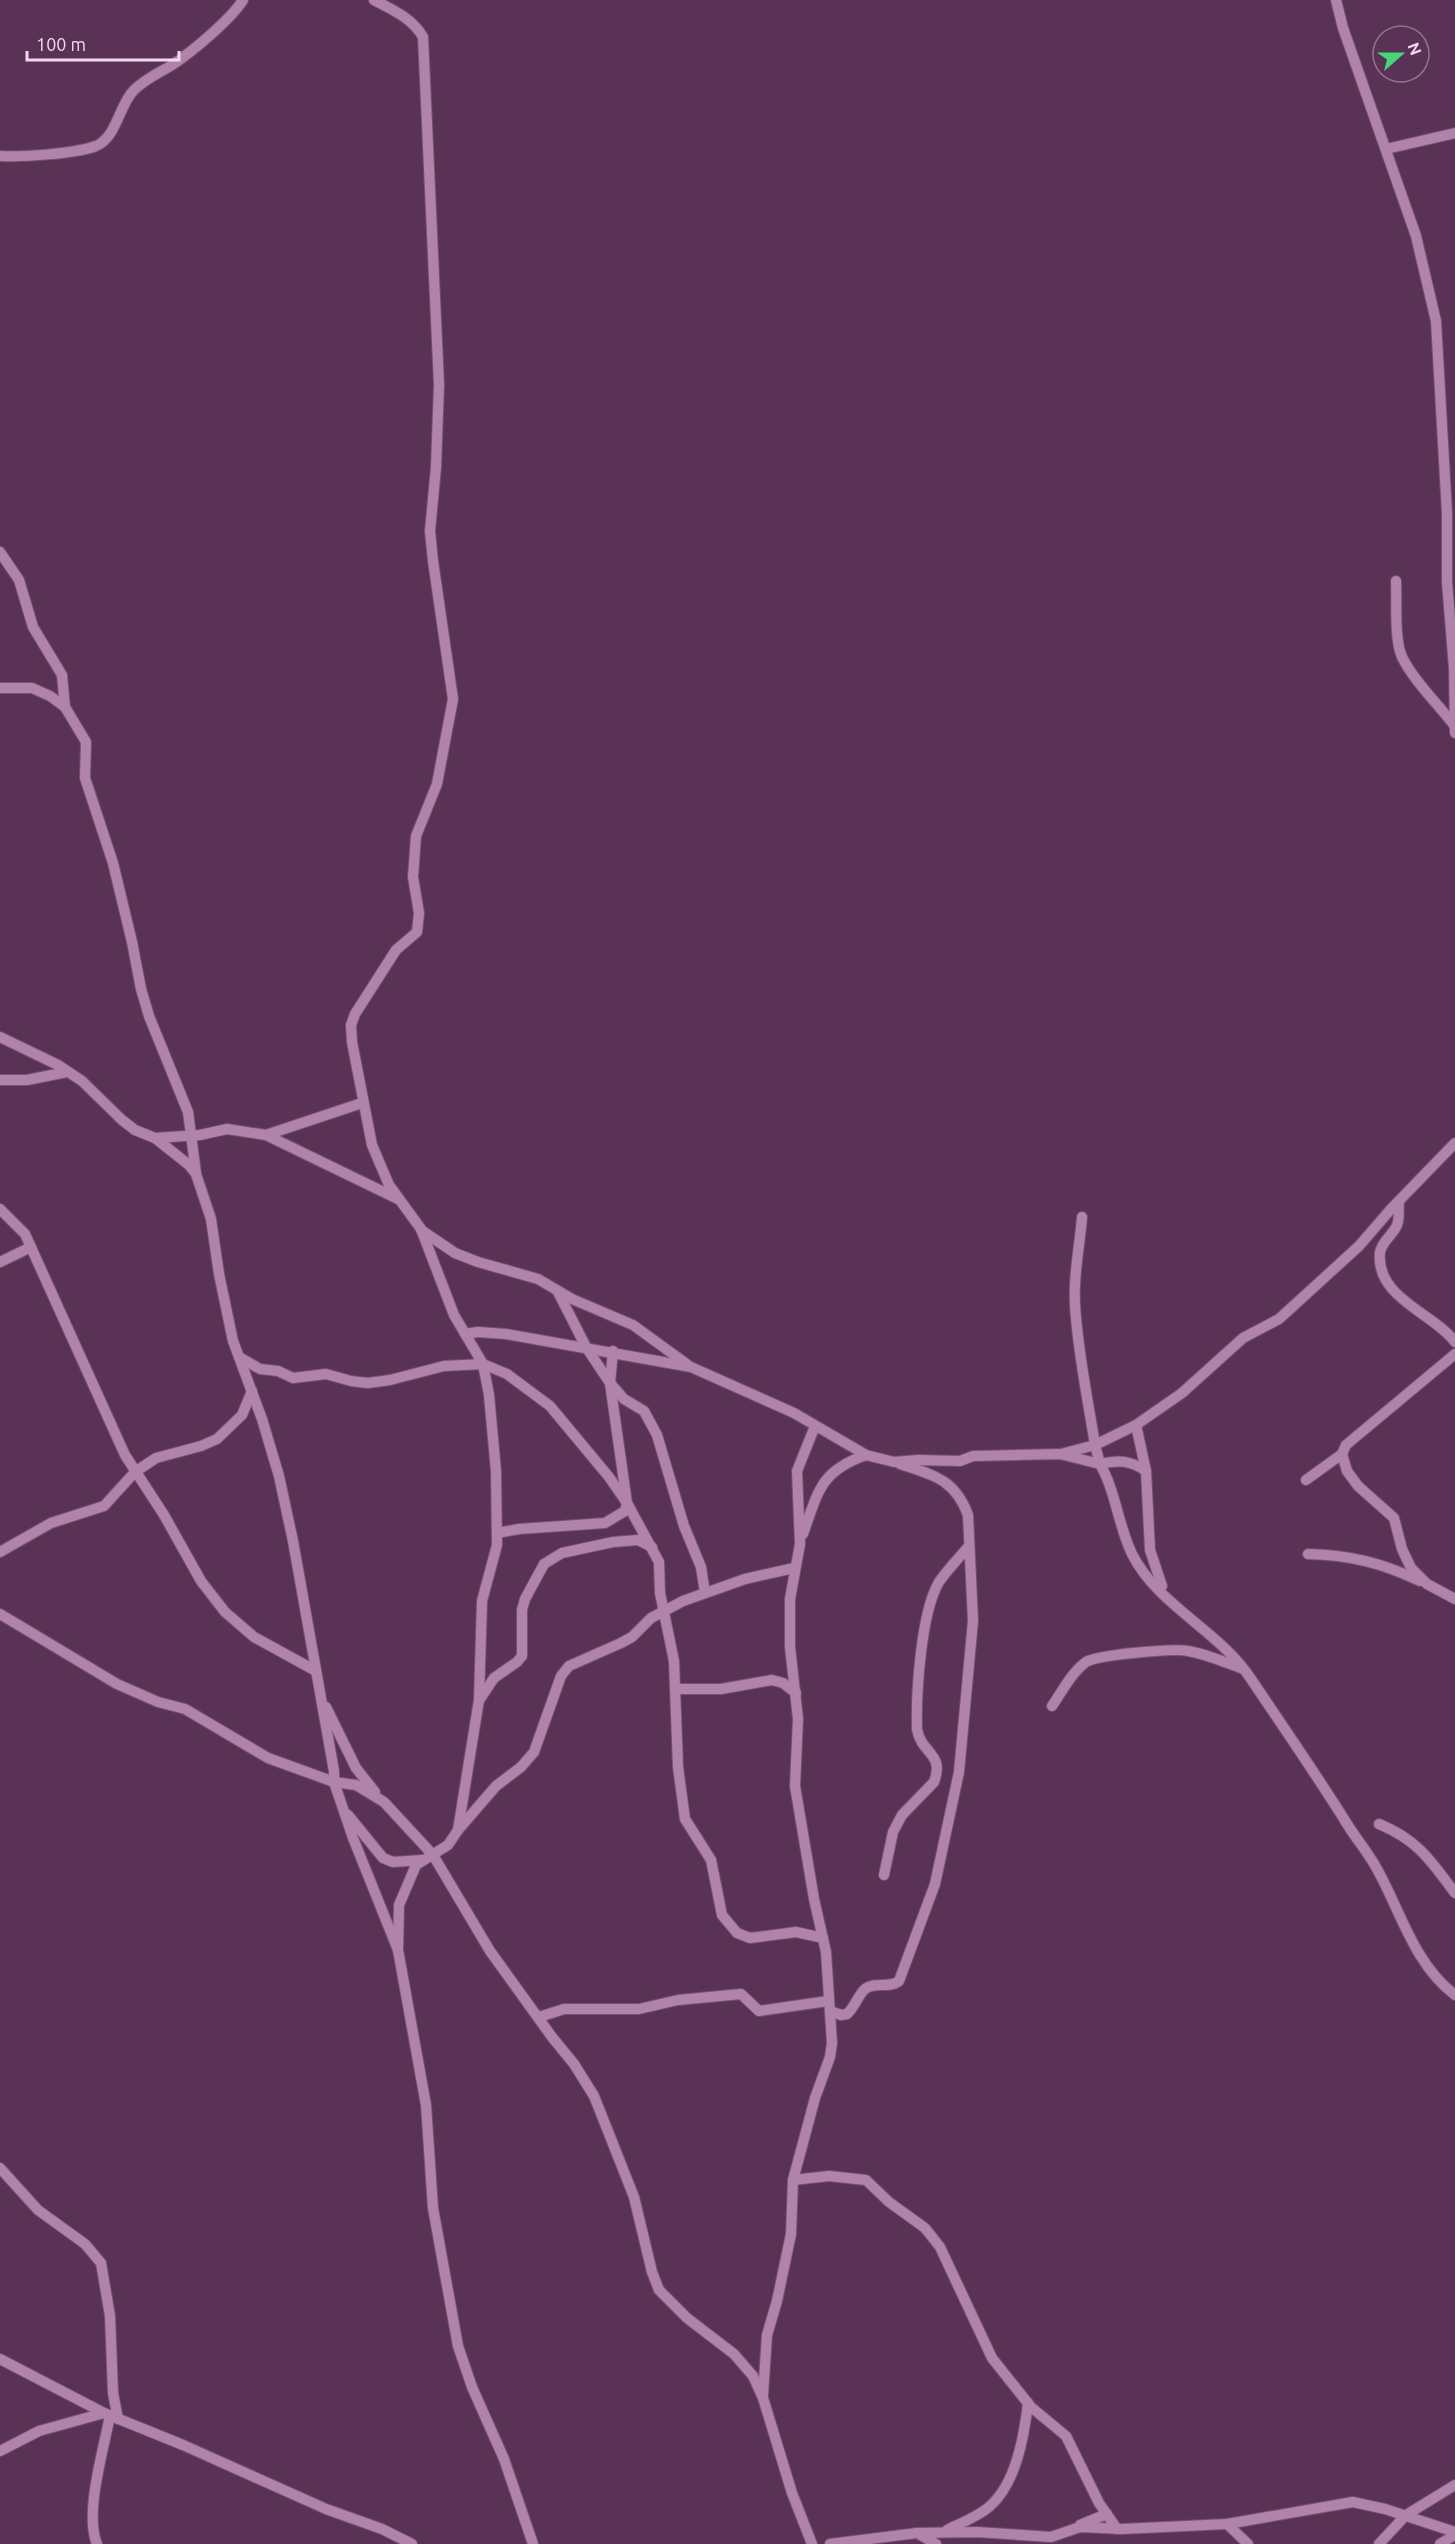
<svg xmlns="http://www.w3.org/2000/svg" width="1455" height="2544" viewBox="0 0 1455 2544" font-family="Ubuntu,sans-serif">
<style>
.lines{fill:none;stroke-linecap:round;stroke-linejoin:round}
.minor-casing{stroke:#745270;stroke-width:12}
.minor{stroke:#b183aa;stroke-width:10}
</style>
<rect width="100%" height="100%" fill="#5a3255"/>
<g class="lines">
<g class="minor-casing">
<g id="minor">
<path d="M374,0C393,10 412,18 423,37L439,385L436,467L430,531L433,561L453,699L437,784L416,836L413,877L419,913L417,932L396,950L355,1014L351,1025L352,1042L372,1145L389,1185L421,1229L454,1315L483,1364L489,1395L496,1471L497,1545L482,1601L479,1700L458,1830L448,1845L416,1865L399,1905L398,1950"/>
<polyline points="1336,0 1343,28 1416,236 1436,321 1447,513 1447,582 1454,668 1455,733"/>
<polyline points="1386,149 1455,133"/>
<path d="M0,156C23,157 74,154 96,146C117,137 119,105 134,90C145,79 159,73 172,65C192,52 231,19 243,0"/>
<polyline points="0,552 19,580 33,627 62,675 65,707 86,742 85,778 113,863 132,942 141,989 149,1016 188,1112 196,1173"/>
<path d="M1396,581C1397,602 1394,639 1402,657C1414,681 1437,703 1454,725"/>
<polyline points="0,688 32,688 50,696 65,707"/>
<polyline points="0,1037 58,1065 82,1081 122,1120 135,1130 155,1138 189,1165 196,1174 211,1219 219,1274 233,1341 262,1419 279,1476 293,1541 334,1771 334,1782 353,1838 398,1950 426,2105 433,2208 458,2346 472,2387 504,2459 533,2544"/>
<polyline points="0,1080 27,1080 67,1072"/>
<polyline points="266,1135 398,1199"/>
<polyline points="155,1138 200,1135 227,1129 266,1135 362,1103"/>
<path d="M1399,1201C1398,1209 1400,1218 1397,1225C1393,1235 1382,1241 1380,1252C1375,1298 1434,1313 1455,1342"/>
<polyline points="0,1209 25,1234 125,1455 164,1515 201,1581 225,1612 254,1637 316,1671"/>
<path d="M1082,1217C1080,1246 1073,1274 1075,1304C1077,1348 1088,1400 1095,1445L1100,1464C1119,1460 1130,1460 1146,1471"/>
<polyline points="421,1230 455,1253 478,1262 538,1279 572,1299 633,1325 688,1365"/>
<polyline points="0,1262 31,1247"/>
<polyline points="558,1292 586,1347 610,1383 624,1399 644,1411 657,1435 684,1526 701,1567 705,1593"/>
<path d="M465,1334L478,1332L506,1334L691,1367L794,1413L866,1455L894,1462L918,1460L960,1461L973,1456L1060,1454L1100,1464C1116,1492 1118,1525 1132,1554C1158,1606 1220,1631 1251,1679C1284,1728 1318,1777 1349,1827C1358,1841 1369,1854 1377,1869C1401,1912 1414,1964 1455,1995"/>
<polyline points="239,1357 260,1369 278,1371 293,1378 326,1374 351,1381 368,1383 390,1380 444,1366 483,1364 507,1374 550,1406 609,1477 627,1503 659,1562 660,1593 674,1661 678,1767 685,1819 711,1860 722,1915 737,1933 750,1938 796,1932 823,1938"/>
<polyline points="1136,1425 1146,1471 1150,1550 1162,1586"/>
<polyline points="1061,1454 1095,1445 1136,1425 1182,1393 1243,1338 1279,1319 1359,1246 1391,1209 1455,1143"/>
<polyline points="1342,1454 1347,1471 1358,1486 1394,1518 1402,1549 1411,1568 1427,1584 1455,1599"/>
<polyline points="1306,1480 1342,1454 1346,1445 1455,1354"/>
<polyline points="497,1533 519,1529 605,1523 625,1511 627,1503 610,1383 613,1351"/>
<path d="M803,1534C818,1492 820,1471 866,1455"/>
<polyline points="0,1552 51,1523 104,1506 135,1472 156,1458 201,1446 217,1439 242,1415 252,1391"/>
<path d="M1308,1554C1350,1555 1382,1563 1420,1581"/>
<polyline points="0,1614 117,1684 158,1702 185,1709 268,1758 334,1782 356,1785 384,1802 433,1855 490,1951 552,2037 574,2064 594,2096 634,2197 652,2272 659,2290 687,2318 734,2354 753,2376 763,2398 792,2493 812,2544"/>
<polyline points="676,1689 721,1689 772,1680 783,1683 796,1693"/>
<polyline points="480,1699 494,1678 517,1662 522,1656 522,1610 525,1599 544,1564 562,1553 613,1542 638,1540 652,1547"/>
<path d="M1052,1706C1062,1692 1071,1673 1086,1662C1097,1655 1173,1648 1188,1651C1206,1654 1224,1662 1241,1668"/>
<polyline points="326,1707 356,1768 375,1792"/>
<polyline points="348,1815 383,1858 393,1862 422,1860"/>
<path d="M1379,1824C1418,1840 1431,1861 1455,1893"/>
<polyline points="458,1830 496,1786 521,1767 534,1752 561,1676 569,1666 621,1643 632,1637 651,1618 683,1601 745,1579 794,1568"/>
<path d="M884,1875L893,1832L902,1815L934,1782C945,1753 921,1754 917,1729C916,1693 921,1612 939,1582C948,1569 959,1558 969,1546"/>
<path d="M830,2011L841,2015L847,2014C855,2007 858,1995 865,1989C875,1981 889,1989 899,1981L935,1884L959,1772L973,1621L968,1515C955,1479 933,1475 900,1464"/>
<polyline points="539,2017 564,2009 639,2009 678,2000 741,1994 759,2011 828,2001"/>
<polyline points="0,2168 38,2210 85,2244 101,2263 110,2316 113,2393 118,2419"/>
<polyline points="793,2180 829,2176 866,2180 889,2202 925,2228 940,2247 992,2358 1031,2407 1066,2436 1099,2503 1117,2529"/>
<polyline points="0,2359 104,2413 183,2445 326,2509 382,2529 412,2544"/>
<polyline points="763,2395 767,2335 777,2301 791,2234 793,2180 815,2098 830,2057 832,2043 826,1952 814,1899 795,1786 798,1719 790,1647 790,1599 800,1544 797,1471 815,1426"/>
<polyline points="0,2451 39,2431 104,2413"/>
<polyline points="1227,2524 1248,2544"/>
<polyline points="1080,2525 1107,2514"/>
<path d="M947,2530C961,2523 977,2517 989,2507C1016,2484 1024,2437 1028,2403"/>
<polyline points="917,2533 977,2532 1051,2537 1080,2527 1122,2529 1227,2524 1353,2502 1385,2509 1455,2532"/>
<path d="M97,2544C84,2513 104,2449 110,2415"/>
<polyline points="830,2544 917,2533 936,2544"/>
<polyline points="1379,2544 1406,2515 1455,2485"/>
<polyline points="1440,2544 1455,2535"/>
</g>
</g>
<use href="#minor" class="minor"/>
</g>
<g transform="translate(1401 54) rotate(69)"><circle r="28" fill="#5a3255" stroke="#977592" stroke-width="1.5"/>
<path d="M0-4.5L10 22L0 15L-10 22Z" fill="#45d77a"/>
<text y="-9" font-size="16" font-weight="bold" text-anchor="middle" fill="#f2d9ee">N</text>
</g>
<path d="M27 51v9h152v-9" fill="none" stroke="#f2d9ee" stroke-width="3"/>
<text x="36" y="51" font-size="18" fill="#f2d9ee" stroke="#5a3255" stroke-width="4.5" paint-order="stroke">100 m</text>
</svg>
